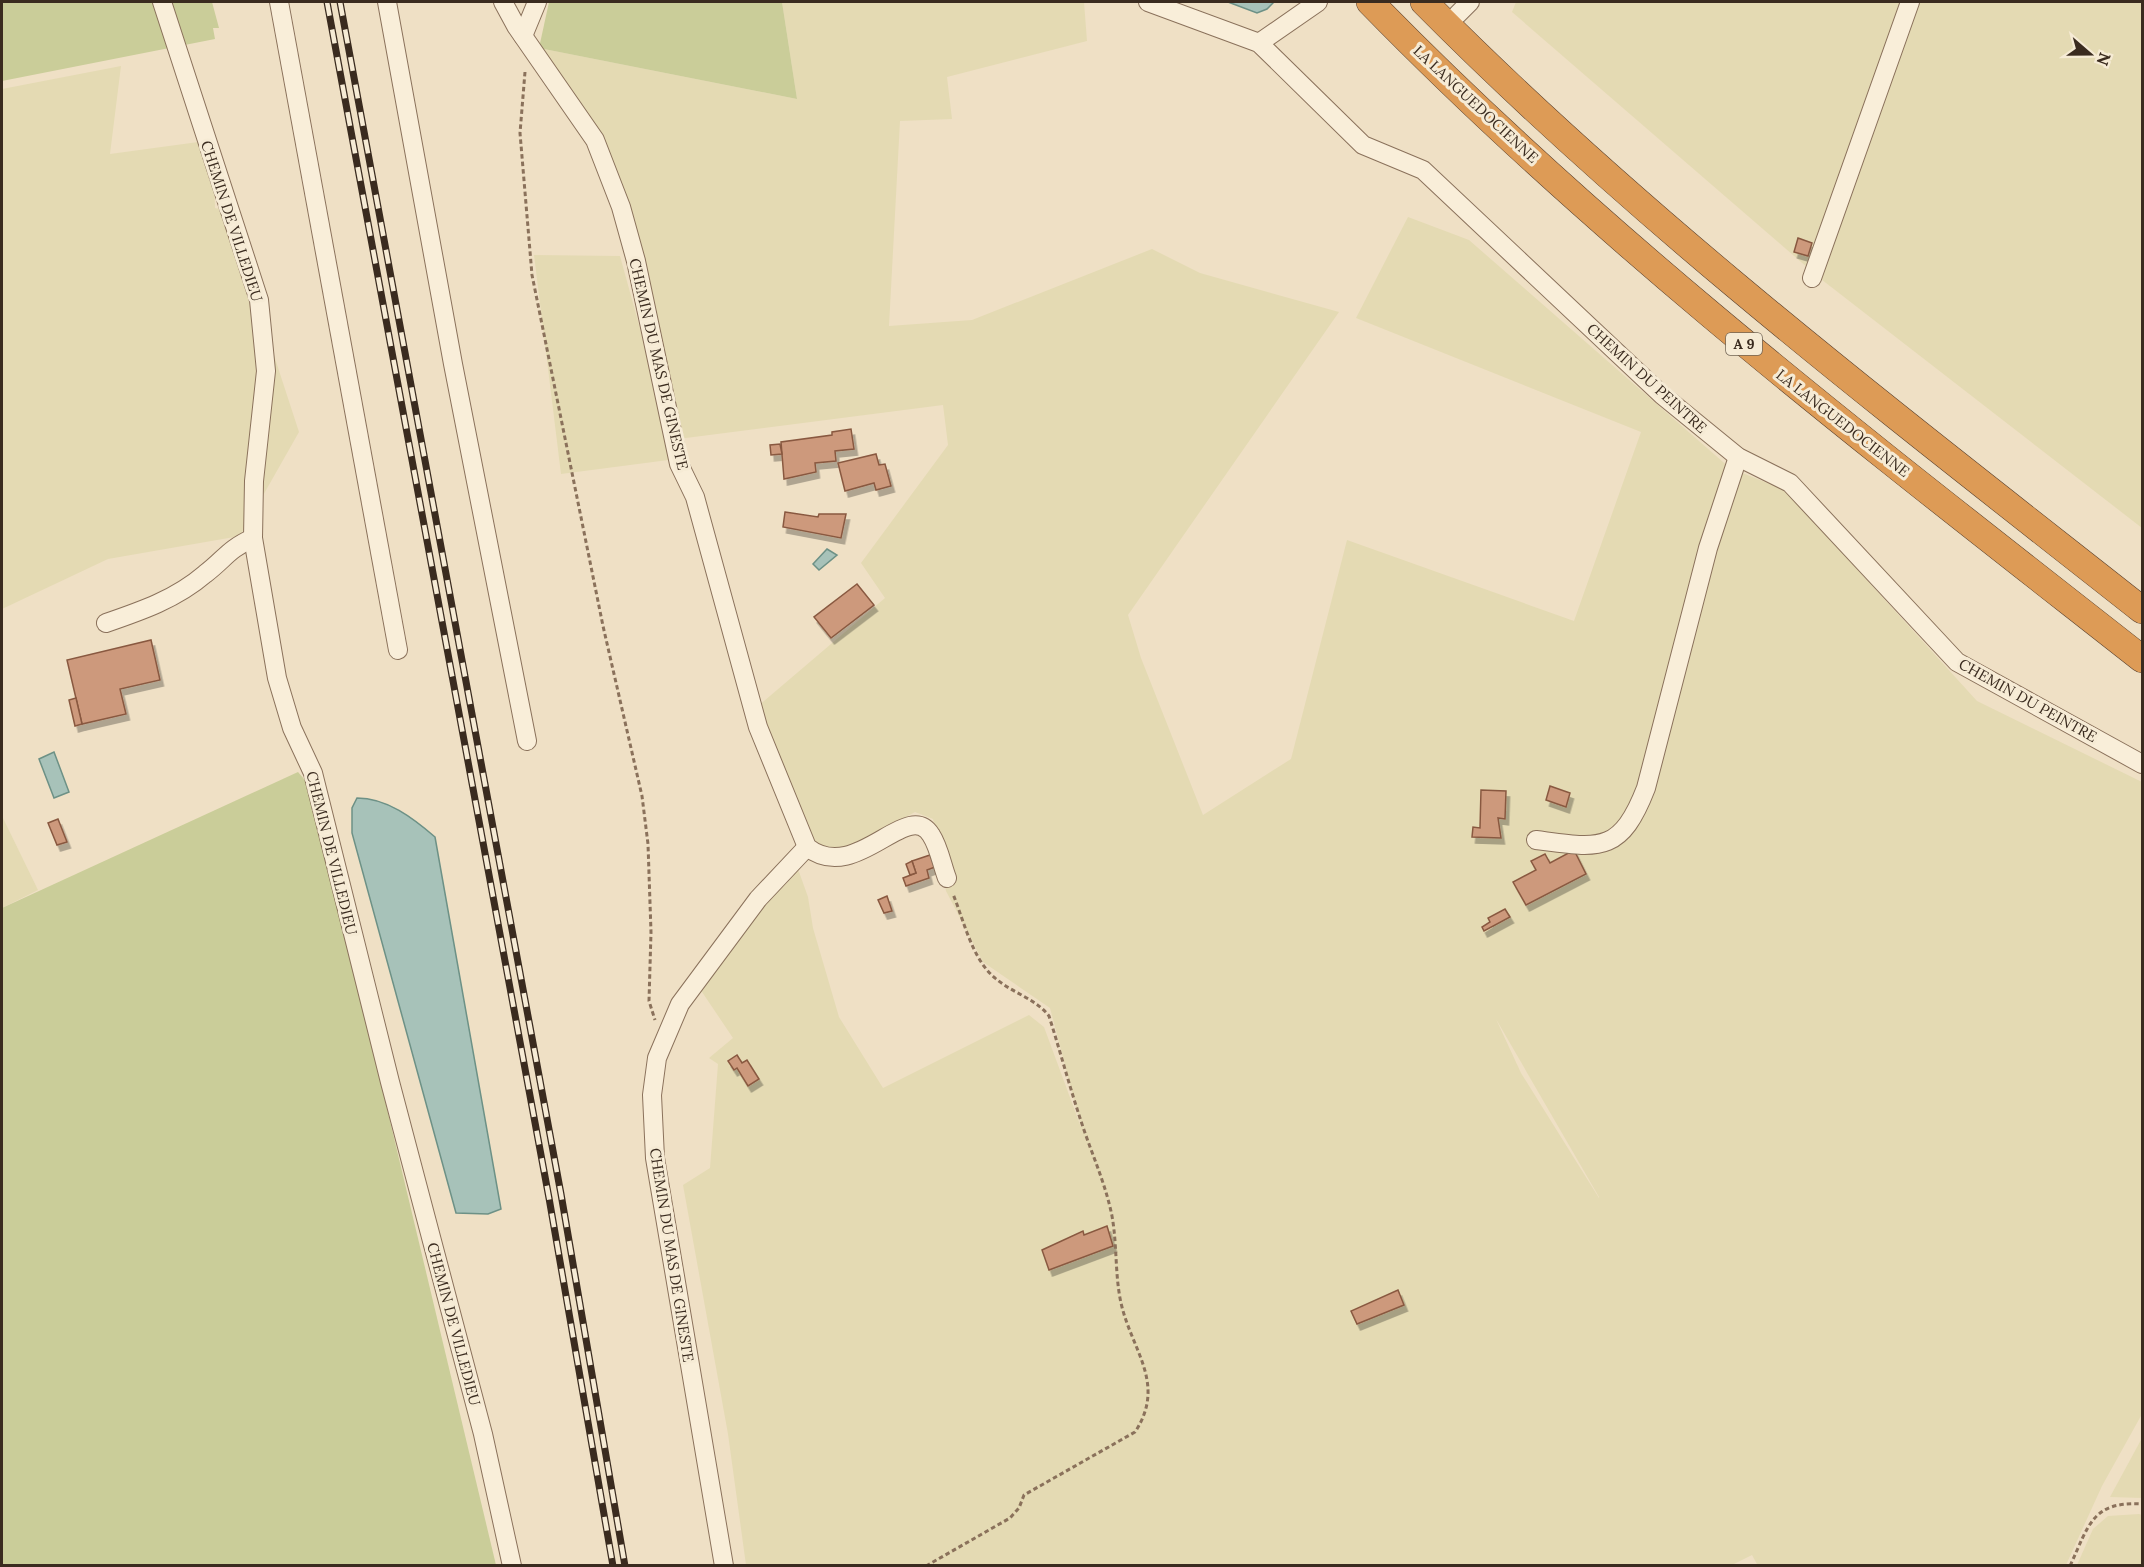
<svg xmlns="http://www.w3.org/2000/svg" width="2144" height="1567" viewBox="0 0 2144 1567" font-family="Lora,serif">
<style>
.farmland{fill:#e4dab3;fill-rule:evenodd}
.green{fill:#cacd99}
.water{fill:#a7c2b9;stroke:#6d9186;stroke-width:1.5}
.building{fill:#cd997b;stroke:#895941;stroke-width:1.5;filter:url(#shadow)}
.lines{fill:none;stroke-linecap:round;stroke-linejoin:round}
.minor-casing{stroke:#8a715b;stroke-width:20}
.highway-casing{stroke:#58402f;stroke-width:28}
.path{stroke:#8a715b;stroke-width:3;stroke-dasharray:4.5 3;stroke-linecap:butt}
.minor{stroke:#f9eed9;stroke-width:18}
.highway{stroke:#dd9b56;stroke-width:27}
.rail-casing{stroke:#3a2b1f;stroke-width:7}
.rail{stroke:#f6ebd5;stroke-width:4.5;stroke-dasharray:14;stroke-linecap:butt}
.labels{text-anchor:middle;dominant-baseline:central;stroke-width:6;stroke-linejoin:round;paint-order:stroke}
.shield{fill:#f6ebd5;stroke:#726556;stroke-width:1.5}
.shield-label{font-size:14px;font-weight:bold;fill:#3a2b1f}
.street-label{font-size:15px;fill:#3a2b1f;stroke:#f6ebd5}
</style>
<defs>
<filter id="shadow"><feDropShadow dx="3.5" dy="6" stdDeviation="0" flood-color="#0004"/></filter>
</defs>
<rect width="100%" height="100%" fill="#efe0c5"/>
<g class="farmland">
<path d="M782,2H1084L1087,41L947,77L952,119L900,121L889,326L972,320L1152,249L1200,273L1339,312L1128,615L1141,658L1203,815L1291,759L1347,540L1574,621L1641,432L1356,318L1408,217L1469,240L1731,469L1632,806L1628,841L1664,734L1740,472L1785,490L1977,701L2142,782V1414L2102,1486L2066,1565L1758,1566L1752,1555L1730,1566L746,1565L728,1434L683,1185L710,1168L718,1064L709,1058L733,1038L698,986L752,913L787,883L798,869L808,897L813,928L839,1017L883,1088L1029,1015L1044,1027L1082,1130L1050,1008L983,962L946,891L933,819L915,812L838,855L819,853L757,707L885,598L861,563L948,445L943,405L678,439L598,137L539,48L797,99ZM1496,1019L1599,1197V1198L1521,1073Z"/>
<polygon points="1516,2 1903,2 1808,268 1512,12"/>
<polygon points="1916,2 2142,2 2142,528 1817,276"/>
<polygon points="121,66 110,154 213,140 215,208 227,211 299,432 240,536 108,559 2,609 2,89"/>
<polygon points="534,255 620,256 676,459 561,474"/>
<polygon points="2,816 38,890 2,908"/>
<polygon points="2142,1438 2142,1498 2110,1497"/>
<polygon points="2139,1514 2142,1515 2142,1565 2077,1565 2093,1529 2108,1516"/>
</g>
<g class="green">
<polygon points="2,2 212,2 219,28 213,28 215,39 2,81"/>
<polygon points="549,2 782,2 797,99 539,48"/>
<polygon points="298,772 310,786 496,1565 2,1566 2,908"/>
</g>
<g class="water">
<polygon points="1228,2 1274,2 1267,9 1257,13"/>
<polygon points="827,549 837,555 819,570 813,564"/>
<polygon points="54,752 69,792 54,798 39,759"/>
<path d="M357,798C387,798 413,818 435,837L501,1209L488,1214L456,1213L352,833V808Z"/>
</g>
<g class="building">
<polygon points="1798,238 1812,243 1808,256 1794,252"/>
<polygon points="851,429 854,449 835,451 836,461 815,463 816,472 784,479 781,442 832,435 832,432"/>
<polygon points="780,444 782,454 771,455 770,445"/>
<polygon points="876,454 879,465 885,464 891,486 876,490 874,483 845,491 838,463"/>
<polygon points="785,512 818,517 819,514 846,514 841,538 783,527"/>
<polygon points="857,584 874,605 831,638 814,617"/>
<polygon points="151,640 160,680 120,689 126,714 82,724 67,660"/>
<polygon points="76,698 82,724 75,726 69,700"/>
<polygon points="1550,786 1570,793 1566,807 1546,800"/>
<polygon points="1481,790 1506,791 1505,819 1498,818 1501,838 1472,837 1473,827 1480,828"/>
<polygon points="58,819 67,842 57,845 48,823"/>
<polygon points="1574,850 1586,874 1526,905 1513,882 1536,870 1531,861 1545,854 1550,863"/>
<polygon points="930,855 935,867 927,870 929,878 906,886 903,878 916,873 912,861"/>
<polygon points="912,861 916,873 910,875 906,864"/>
<polygon points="887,896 892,911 884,913 878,900"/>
<polygon points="1505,909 1510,917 1484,931 1482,927 1490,922 1488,918"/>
<polygon points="737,1055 742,1063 747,1060 759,1079 748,1086 737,1068 734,1070 728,1061"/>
<polygon points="1107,1226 1113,1246 1049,1270 1042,1250 1083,1231 1084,1235"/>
<polygon points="1398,1290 1404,1305 1357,1324 1351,1311"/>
</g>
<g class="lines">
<g class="minor-casing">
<g id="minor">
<polyline points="162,2 259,300 266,371 254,481 253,538 277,678 292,728 313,773 390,1082 483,1434 512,1566"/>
<polyline points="279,2 398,650"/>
<polyline points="387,2 453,364 527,741"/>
<path d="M503,2L516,26L595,140L621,207L636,261L679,464L695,497L758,727L807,847C856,886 907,797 931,835C939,847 942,865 947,878"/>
<polyline points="1148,2 1259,43 1363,145 1423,170 1662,395 1738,457 1790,483 1957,662 2142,764"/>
<polyline points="1447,25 1470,2"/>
<polyline points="523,36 537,2"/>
<polyline points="1259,43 1318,2"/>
<polyline points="1812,278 1910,2"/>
<path d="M106,623C141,611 176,599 205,574C226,558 227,550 253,538"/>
<path d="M1536,840C1599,848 1620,855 1646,788L1708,548L1738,457"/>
<polyline points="724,1566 655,1158 652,1095 657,1058 680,1004 758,899 807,847"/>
</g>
</g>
<g class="highway-casing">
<g id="highway">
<path d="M1370,2C1607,245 1876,450 2142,659"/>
<path d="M1424,2C1645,225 1896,416 2142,610"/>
</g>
</g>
<g class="path">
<polyline points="525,72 520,133 532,275 603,626 642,796 648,844 651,932 649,1001 655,1020"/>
<path d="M926,1566L1010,1518L1019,1508L1024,1495L1135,1432C1168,1382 1129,1348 1120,1298C1115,1271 1117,1244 1112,1216C1106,1186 1094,1159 1084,1130C1071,1092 1061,1054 1049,1016C1035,998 1012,993 995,978C972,959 964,921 953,894"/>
<path d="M2070,1566C2089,1525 2092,1501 2142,1504"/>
</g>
<use href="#minor" class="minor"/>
<use href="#highway" class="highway"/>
<g class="rail-casing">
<g id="rail">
<polyline points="327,2 549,1198 613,1566"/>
<polyline points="340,2 561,1194 625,1566"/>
</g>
</g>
<use href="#rail" class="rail"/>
</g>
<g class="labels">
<rect class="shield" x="1726" y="333" width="36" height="22" rx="4.5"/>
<g class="shield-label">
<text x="1744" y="344">A 9</text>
</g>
<g class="street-label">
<text transform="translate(1476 104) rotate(43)">LA LANGUEDOCIENNE</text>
<text transform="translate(232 221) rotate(72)">CHEMIN DE VILLEDIEU</text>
<text transform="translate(659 364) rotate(77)">CHEMIN DU MAS DE GINESTE</text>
<text transform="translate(1647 378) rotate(42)">CHEMIN DU PEINTRE</text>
<text transform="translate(1843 423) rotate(38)">LA LANGUEDOCIENNE</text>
<text transform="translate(2028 700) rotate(29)">CHEMIN DU PEINTRE</text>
<text transform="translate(332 853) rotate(76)">CHEMIN DE VILLEDIEU</text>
<text transform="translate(672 1255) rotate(81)">CHEMIN DU MAS DE GINESTE</text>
<text transform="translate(454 1324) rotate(75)">CHEMIN DE VILLEDIEU</text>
</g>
</g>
<rect width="2144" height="1567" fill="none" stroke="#3a2b1f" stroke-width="6"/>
<g transform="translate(2090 54) rotate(110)" stroke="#f6ebd5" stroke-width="4.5" paint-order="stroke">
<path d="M0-4.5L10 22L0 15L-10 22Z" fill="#3a2b1f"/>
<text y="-9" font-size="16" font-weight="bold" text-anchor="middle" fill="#3a2b1f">N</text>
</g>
</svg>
